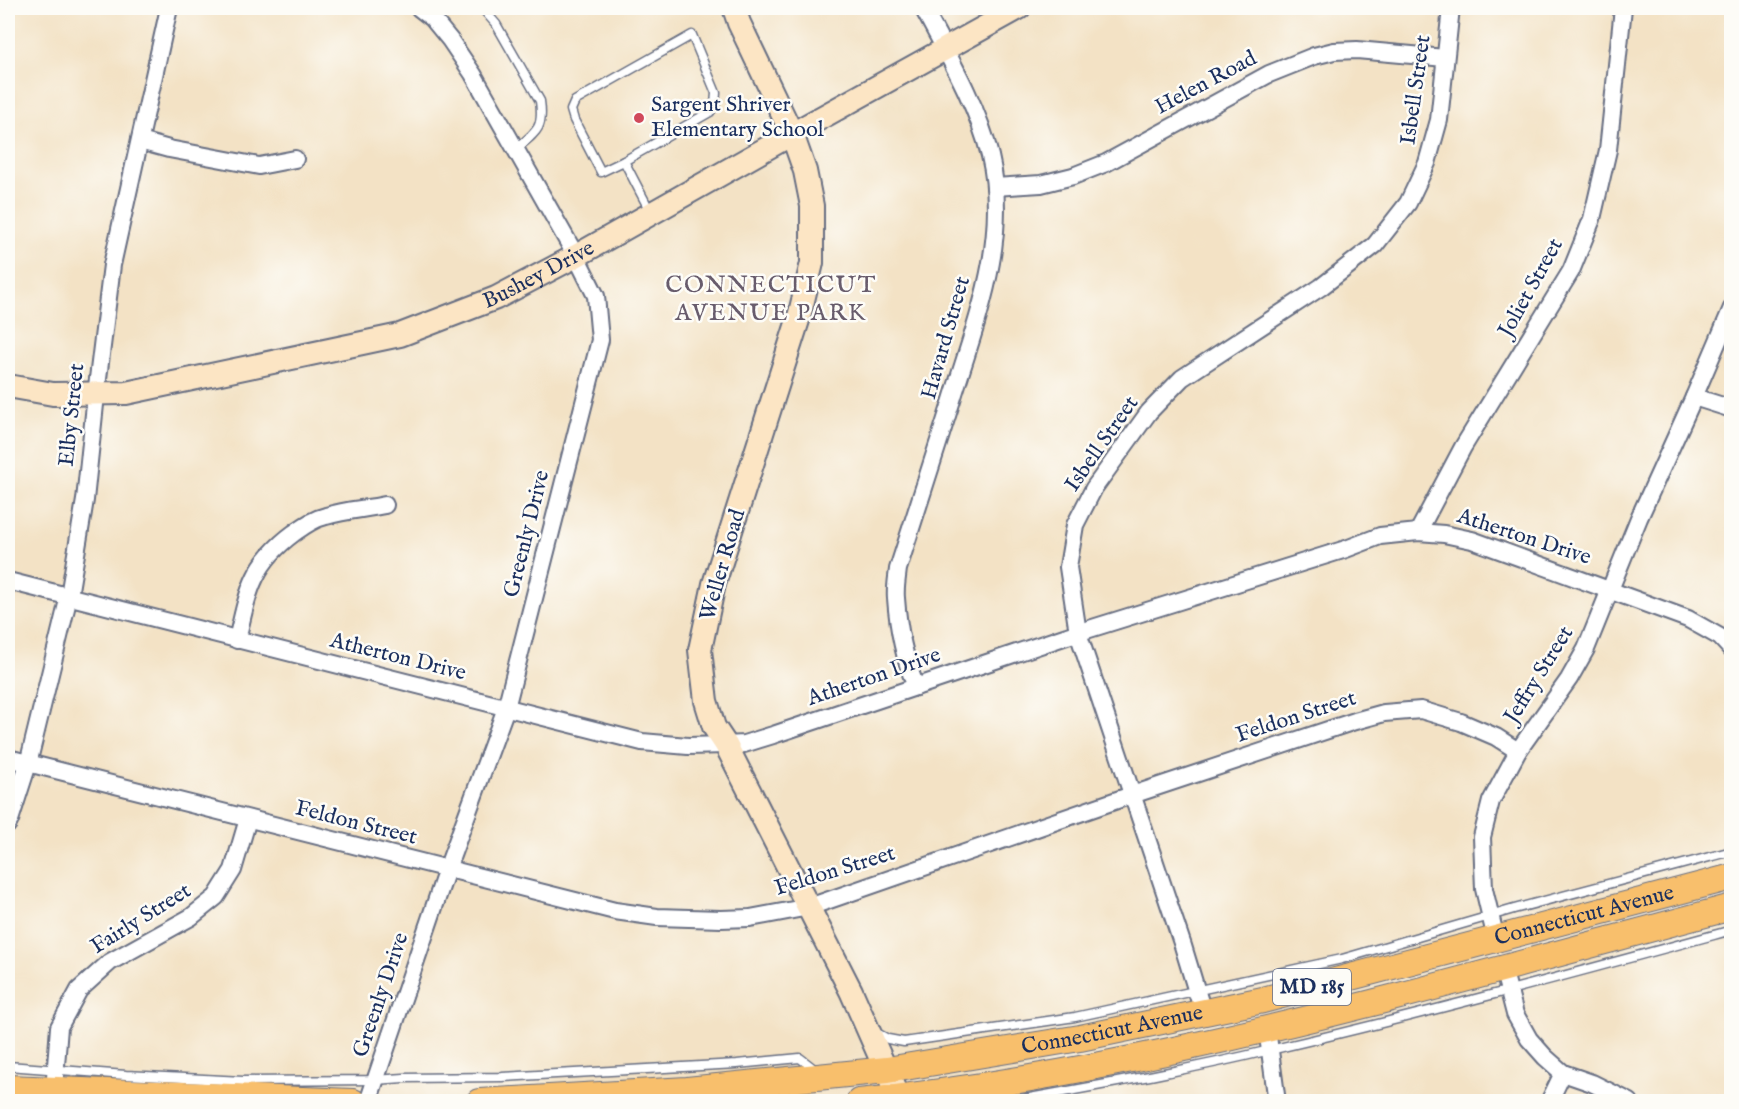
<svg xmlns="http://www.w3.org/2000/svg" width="1739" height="1109" viewBox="0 0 1739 1109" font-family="'IM FELL English',serif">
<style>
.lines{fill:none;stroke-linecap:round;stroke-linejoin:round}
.lane-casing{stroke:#676e82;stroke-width:11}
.street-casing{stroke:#676e82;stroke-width:20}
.secondary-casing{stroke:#676e82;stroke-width:26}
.primary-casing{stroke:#676e82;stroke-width:28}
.lane{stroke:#fff;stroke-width:8}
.street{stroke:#fff;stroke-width:16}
.secondary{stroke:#fce5c4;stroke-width:22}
.primary{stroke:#f8bf6c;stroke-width:26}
.poi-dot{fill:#d1495b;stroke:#fdfcf7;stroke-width:2}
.labels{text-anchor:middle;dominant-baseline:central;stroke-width:5;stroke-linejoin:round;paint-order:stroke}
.shield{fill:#fdfcf7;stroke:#5f6c8c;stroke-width:1.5}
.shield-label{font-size:21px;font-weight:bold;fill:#1b2f5e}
.street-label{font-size:22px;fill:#1b2f5e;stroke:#fdfcf7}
.poi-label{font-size:22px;fill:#1b2f5e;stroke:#fdfcf7;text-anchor:start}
.neighbourhood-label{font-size:24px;letter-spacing:1.5px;fill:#685c6c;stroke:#fdfcf7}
</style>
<rect width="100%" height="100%" fill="#fdfcf7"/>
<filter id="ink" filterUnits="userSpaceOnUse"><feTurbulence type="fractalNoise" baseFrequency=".0167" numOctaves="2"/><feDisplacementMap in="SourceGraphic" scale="12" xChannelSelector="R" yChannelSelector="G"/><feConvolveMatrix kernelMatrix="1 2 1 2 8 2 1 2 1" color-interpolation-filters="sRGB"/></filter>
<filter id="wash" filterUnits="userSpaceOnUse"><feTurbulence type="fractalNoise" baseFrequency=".008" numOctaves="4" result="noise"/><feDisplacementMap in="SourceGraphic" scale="24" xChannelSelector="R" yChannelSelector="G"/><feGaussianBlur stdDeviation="1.35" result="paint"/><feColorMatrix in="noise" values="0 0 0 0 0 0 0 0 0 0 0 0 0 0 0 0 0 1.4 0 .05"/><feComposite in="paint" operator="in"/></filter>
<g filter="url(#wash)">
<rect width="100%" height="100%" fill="#f3e2c5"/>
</g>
<g filter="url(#ink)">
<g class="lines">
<g class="lane-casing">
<g id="lane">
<path d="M482,8L496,24L540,101C544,129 536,132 516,149"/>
<polygon points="692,35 716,93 715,105 710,112 624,161 601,172 574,120 571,110 575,101"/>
<polyline points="624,161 650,211"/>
<polyline points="875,1032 888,1039 904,1042 1075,1017 1342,959 1514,909 1732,851"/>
<polyline points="8,1066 126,1075 243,1081 375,1080 404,1078 502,1077 737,1064 800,1058 818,1072"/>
<path d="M1008,1102C1095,1086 1184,1071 1270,1050C1425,1014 1578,972 1732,930"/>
</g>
</g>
<g class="street-casing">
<g id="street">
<polyline points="140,141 169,149 259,166 295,159"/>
<polyline points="995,187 1041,184 1073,176 1106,163 1269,74 1314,56 1334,51 1357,50 1445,58"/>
<polyline points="1694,397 1732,409"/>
<polyline points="1418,532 1463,447 1571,271 1592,219 1608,150 1623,8"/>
<polyline points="8,581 642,742 688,746 726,745 744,744 773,735 1067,636 1346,549 1380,536 1418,532 1444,534 1472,540 1688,619 1720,637 1732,650"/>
<path d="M237,640C248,592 252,564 294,533C304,526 313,519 326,516C345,510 366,509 385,505"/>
<path d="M916,687C905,660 898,627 896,598C895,589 897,578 898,569C916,513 934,456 952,400C976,322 1010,239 990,156C978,106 947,53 923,8"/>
<polyline points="8,758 615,911 657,917 721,919 750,918 809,907 1120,799 1355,721 1384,713 1421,710 1461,722 1496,737 1518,751"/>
<polyline points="8,824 10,820 28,764 69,596 85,500 96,395 112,265 169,8"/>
<polyline points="1496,939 1484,889 1482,837 1491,801 1518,751 1569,679 1586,649 1639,518 1694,397 1732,308"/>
<polyline points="1503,968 1515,1014 1529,1039 1545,1057 1563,1073 1592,1083 1630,1102"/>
<polyline points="1203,1012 1183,946 1078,633 1068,567 1075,525 1094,488 1149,412 1182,378 1321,287 1375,245 1408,203 1427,163 1439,120 1451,8"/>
<polyline points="1267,1029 1277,1102"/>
<polyline points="54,1091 59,1027 79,990 110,962 191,917 216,897 233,870 248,819"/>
<polyline points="368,1102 447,869 506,708 600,340 596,296 576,256 473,74 450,40 432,18 419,8"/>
<polyline points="1549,1102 1563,1073"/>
</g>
</g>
<g class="secondary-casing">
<g id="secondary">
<polyline points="734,8 739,23 792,134 805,171 812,206 812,263 799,317 714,584 700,650 706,701 714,727 726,745 851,991 900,1102"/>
<path id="s1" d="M8,386L53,394L126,393L400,335L496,298L576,256L808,125L1019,8"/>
</g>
</g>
<g class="primary-casing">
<g id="primary">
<polyline points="8,1088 353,1102"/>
<path id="s2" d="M479,1102L687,1090L887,1070L1080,1038L1263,1000L1732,877"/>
<path d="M859,1102C1156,1071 1443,983 1732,907"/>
</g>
</g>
<use href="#lane" class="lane"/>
<use href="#street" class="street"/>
<use href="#secondary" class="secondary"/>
<use href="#primary" class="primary"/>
</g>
</g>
<circle class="poi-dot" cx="639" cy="118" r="6"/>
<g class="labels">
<rect class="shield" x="1273" y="969" width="78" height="36" rx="4.5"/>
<g class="shield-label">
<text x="1312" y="987">MD 185</text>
</g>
<g class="street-label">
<text transform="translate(1206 83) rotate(-28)">Helen Road</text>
<text transform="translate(1416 90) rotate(-82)">Isbell Street</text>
<text stroke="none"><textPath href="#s1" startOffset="550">Bushey Drive</textPath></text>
<text transform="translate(1531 288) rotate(-61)">Joliet Street</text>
<text transform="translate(946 338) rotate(-74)">Havard Street</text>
<text transform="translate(72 415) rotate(-84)">Elby Street</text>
<text transform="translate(1102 444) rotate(-55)">Isbell Street</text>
<text transform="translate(527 534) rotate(-76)">Greenly Drive</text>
<text transform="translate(1524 537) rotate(18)">Atherton Drive</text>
<text transform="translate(723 565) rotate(-74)">Weller Road</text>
<text transform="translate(398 657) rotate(14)">Atherton Drive</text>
<text transform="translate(1539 675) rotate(-58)">Jeffry Street</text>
<text transform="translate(874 677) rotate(-19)">Atherton Drive</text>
<text transform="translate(1296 717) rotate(-18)">Feldon Street</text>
<text transform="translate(356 823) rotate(14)">Feldon Street</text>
<text transform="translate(835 871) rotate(-17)">Feldon Street</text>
<text stroke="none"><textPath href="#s2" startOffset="1124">Connecticut Avenue</textPath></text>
<text transform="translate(141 919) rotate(-32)">Fairly Street</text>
<text transform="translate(381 995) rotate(-71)">Greenly Drive</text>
<text stroke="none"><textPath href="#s2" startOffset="638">Connecticut Avenue</textPath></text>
</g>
<g class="poi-label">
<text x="651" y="105">Sargent Shriver<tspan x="651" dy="25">Elementary School</tspan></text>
</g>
<g class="neighbourhood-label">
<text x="771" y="285">CONNECTICUT<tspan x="771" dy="28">AVENUE PARK</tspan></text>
</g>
</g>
<rect width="1739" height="1109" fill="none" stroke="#fdfcf7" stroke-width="30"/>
</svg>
